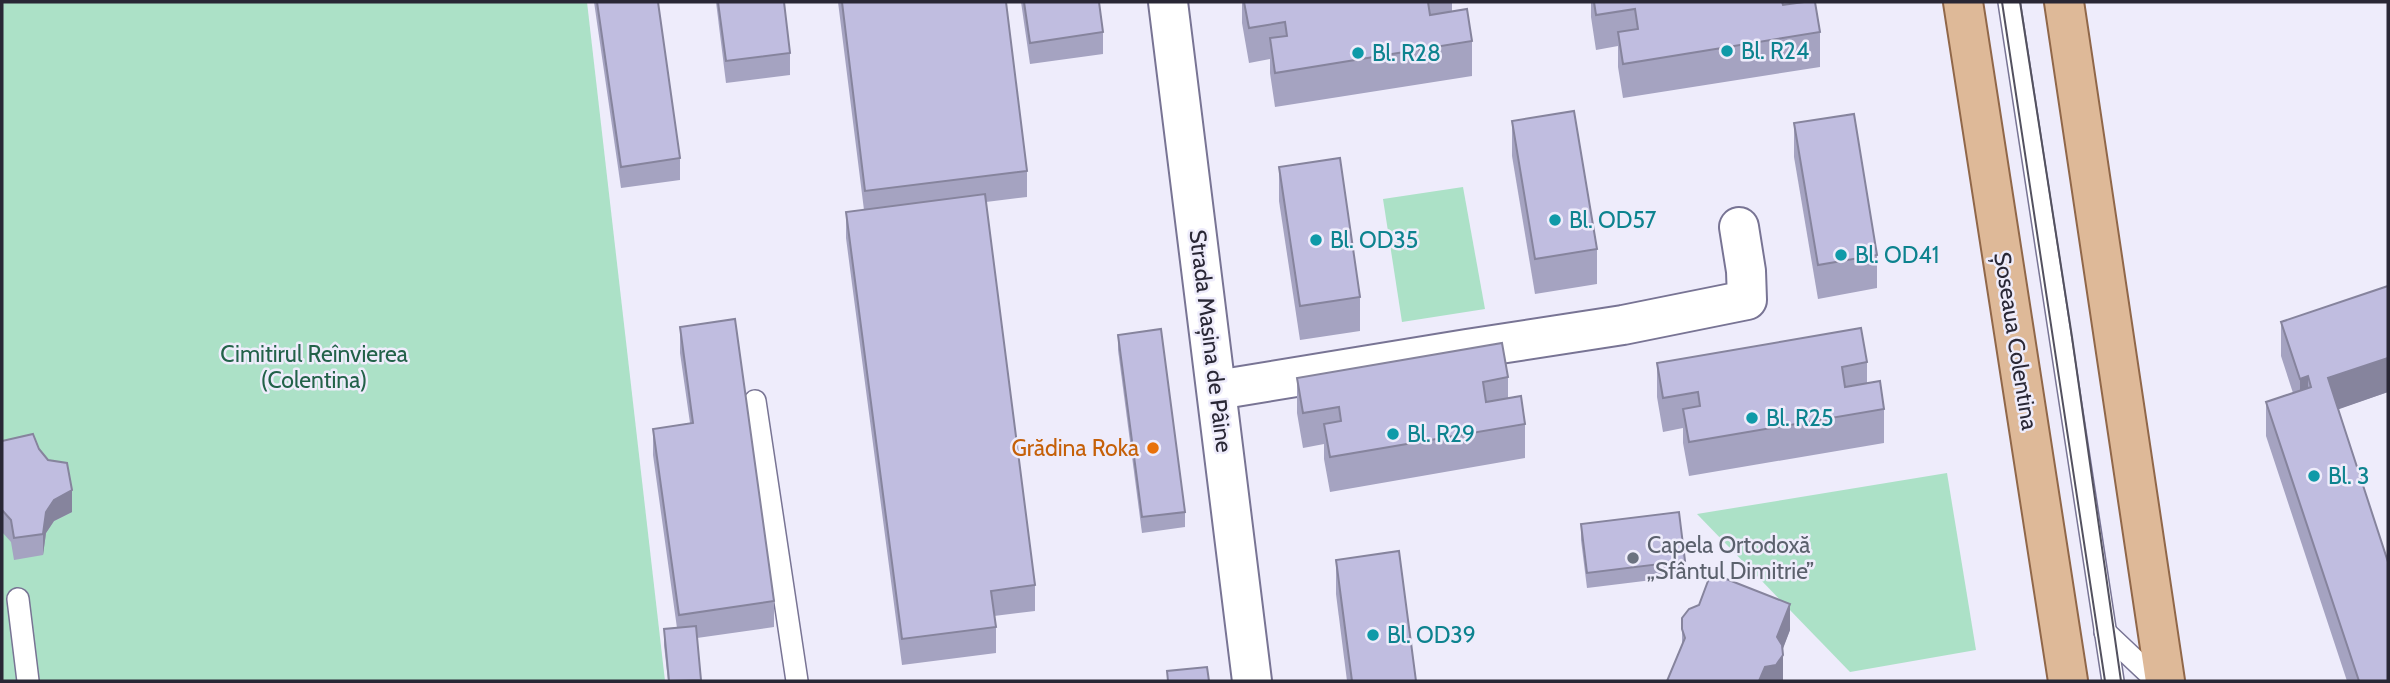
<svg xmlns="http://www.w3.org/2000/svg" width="2390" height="683" viewBox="0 0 2390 683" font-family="Cabin,sans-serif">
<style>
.green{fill:#ace1c7}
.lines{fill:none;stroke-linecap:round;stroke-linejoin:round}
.service-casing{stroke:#787494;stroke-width:24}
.minor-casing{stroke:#787494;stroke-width:42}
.primary-casing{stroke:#906749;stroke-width:42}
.service{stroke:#fff;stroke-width:21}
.minor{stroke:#fff;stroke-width:38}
.primary{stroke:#deb998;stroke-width:38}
.tram{stroke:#53515f;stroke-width:2}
.wall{fill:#a5a3c1}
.shaded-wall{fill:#86849d}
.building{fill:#c0bde0;stroke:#86849d;stroke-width:2}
.culture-dot{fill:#0f9aa8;stroke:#eeecfb;stroke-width:2.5}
.food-dot{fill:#e8710a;stroke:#eeecfb;stroke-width:2.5}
.worship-dot{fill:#6b7280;stroke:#eeecfb;stroke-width:2.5}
.labels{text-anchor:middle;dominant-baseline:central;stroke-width:5;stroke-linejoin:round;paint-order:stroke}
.culture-label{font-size:23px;fill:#0d838f;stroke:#eeecfb;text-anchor:start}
.street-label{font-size:23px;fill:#292735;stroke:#eeecfb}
.park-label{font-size:23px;fill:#226249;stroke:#eeecfb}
.food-label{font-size:23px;fill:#c56008;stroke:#eeecfb;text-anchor:end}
.worship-label{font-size:23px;fill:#5b616d;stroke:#eeecfb;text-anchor:start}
</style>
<rect width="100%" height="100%" fill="#eeecfb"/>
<g class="green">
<polygon points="2,2 587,2 665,681 2,681"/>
<polygon points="1463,187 1485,309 1402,322 1383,199"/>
<polygon points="1947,473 1976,650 1850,672 1697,514"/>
</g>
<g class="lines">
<g class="service-casing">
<g id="service">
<polyline points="2009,2 2113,681"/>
<polyline points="755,401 797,681"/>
<polyline points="18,599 28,681"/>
<polyline points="2105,632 2157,681"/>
</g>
</g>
<g class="minor-casing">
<g id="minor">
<polyline points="1168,2 1252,681"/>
<polyline points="1217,390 1467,349 1623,325 1747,300 1746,271 1739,227"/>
</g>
</g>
<g class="primary-casing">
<g id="primary">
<polyline points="1963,2 2068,681"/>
<polyline points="2064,2 2165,681"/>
</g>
</g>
<use href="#service" class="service"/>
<use href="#minor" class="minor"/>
<use href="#primary" class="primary"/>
<g class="tram">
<polyline points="2002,2 2105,681"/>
<polyline points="2020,2 2072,337 2121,681"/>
</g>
</g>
<g class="wall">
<polygon points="594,2 658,2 680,158 680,180 621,188"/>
<polygon points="716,2 784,2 790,53 790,75 726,83"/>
<polygon points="838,2 1006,2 1027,171 1027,197 986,202 1035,585 1035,611 994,616 996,627 996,653 902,665 846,238 846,212 864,210"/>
<polygon points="1021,2 1099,2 1103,32 1103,54 1030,64"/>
<polygon points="1242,2 1452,2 1452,11 1472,41 1472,76 1275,107 1270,73 1270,59 1249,63 1242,23"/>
<polygon points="1591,2 1796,2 1820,32 1820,67 1623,98 1618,67 1618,46 1596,50 1591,17"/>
<polygon points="1512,121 1597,249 1597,284 1535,294 1512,156"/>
<polygon points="1794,123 1877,255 1877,288 1818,299 1794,157"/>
<polygon points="1279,167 1360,297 1360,331 1300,340 1279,201"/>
<polygon points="2388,286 2388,392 2338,409 2388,681 2347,681 2266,436 2266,402 2293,393 2281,356 2281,322"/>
<polygon points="680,327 774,601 774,627 697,638 701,681 668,681 664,645 664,629 677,628 653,455 653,429 690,423 680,353"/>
<polygon points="1118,335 1185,512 1185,527 1142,533 1118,350"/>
<polygon points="1867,362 1867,384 1884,409 1884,443 1689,476 1683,443 1683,428 1663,432 1657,397 1657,363"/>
<polygon points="1508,377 1508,399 1525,424 1525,458 1330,492 1324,459 1324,444 1303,448 1297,413 1297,378"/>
<polygon points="2,441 72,512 54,521 46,533 43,555 14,560 11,542 2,532"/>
<polygon points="1581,524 1685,561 1685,576 1587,588 1581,540"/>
<polygon points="1336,560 1416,681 1347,681 1336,594"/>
<polygon points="1682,618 1790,630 1782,650 1783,681 1682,647"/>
</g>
<g class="shaded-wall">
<polygon points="2388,358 2388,392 2328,413 2328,378"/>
<polygon points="2308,376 2308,411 2300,413 2300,379"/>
<polygon points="72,490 72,512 54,521 46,533 43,555 43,534 46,512 54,500"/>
<polygon points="1790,604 1790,630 1778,662 1783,655 1783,681 1759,681"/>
</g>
<g class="building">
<polygon points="597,2 658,2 680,158 621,167"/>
<polygon points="718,2 784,2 790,53 726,61"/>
<polygon points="842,2 1006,2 1027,171 865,191"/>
<polygon points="1024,2 1099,2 1103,32 1030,43"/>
<polygon points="1244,2 1428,2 1430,15 1467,9 1472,41 1275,73 1270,38 1287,36 1285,22 1249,28"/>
<polygon points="1594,2 1782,2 1783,5 1804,2 1815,2 1820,32 1623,64 1618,32 1638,29 1635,9 1596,15"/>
<polygon points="1574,111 1597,249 1535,259 1512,121"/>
<polygon points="1854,114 1877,255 1818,265 1794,123"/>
<polygon points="1340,158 1360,297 1300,306 1279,167"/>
<polygon points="985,194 1035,585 991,591 996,627 902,639 846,212"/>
<polygon points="2388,286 2388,358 2328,378 2388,562 2388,681 2359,681 2266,402 2311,387 2308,376 2300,379 2281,322"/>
<polygon points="735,319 774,601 679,615 653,429 693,423 680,327"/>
<polygon points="1861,328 1867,362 1842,367 1845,387 1880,381 1884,409 1689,442 1683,409 1700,406 1698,392 1663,398 1657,363"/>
<polygon points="1161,329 1185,512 1142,517 1118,335"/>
<polygon points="1502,343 1508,377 1483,382 1486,402 1521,396 1525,424 1330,457 1324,424 1341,421 1339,407 1303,413 1297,378"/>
<polygon points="33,434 39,449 48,460 67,463 72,490 54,500 46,512 43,534 14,538 11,520 2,510 2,441"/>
<polygon points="1679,512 1685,561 1587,573 1581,524"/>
<polygon points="1399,551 1416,681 1352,681 1336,560"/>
<polygon points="1711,573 1790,604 1777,637 1782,645 1783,655 1776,665 1765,667 1759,681 1667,681 1685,638 1682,629 1682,618 1689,609 1699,605"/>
<polygon points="696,626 701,680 669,681 664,629"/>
<polygon points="1207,667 1209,681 1168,681 1167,671"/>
</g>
<g class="culture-dot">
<circle cx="1727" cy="51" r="7"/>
<circle cx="1358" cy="53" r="7"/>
<circle cx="1555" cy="220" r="7"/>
<circle cx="1316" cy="240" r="7"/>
<circle cx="1841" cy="255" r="7"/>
<circle cx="1752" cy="418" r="7"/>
<circle cx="1393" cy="434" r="7"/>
<circle cx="2314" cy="476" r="7"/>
<circle cx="1373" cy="635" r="7"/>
</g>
<circle class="food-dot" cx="1153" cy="448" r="7"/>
<circle class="worship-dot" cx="1633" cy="558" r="7"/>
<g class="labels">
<g class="culture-label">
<text x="1741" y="51">Bl. R24</text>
<text x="1372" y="53">Bl. R28</text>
<text x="1569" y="220">Bl. OD57</text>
<text x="1330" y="240">Bl. OD35</text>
<text x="1855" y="255">Bl. OD41</text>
<text x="1766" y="418">Bl. R25</text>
<text x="1407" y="434">Bl. R29</text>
<text x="2328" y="476">Bl. 3</text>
<text x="1387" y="635">Bl. OD39</text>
</g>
<g class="street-label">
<text transform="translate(1211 341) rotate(83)">Strada Mașina de Pâine</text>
<text transform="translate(2016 341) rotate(81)">Șoseaua Colentina</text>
</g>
<g class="park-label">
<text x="314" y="354">Cimitirul Reînvierea<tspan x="314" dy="26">(Colentina)</tspan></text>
</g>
<g class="food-label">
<text x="1139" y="448">Grădina Roka</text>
</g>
<g class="worship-label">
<text x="1647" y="545">Capela Ortodoxă<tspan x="1647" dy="26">„Sfântul Dimitrie”</tspan></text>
</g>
</g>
<rect width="2390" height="683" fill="none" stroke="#292735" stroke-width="7"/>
</svg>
